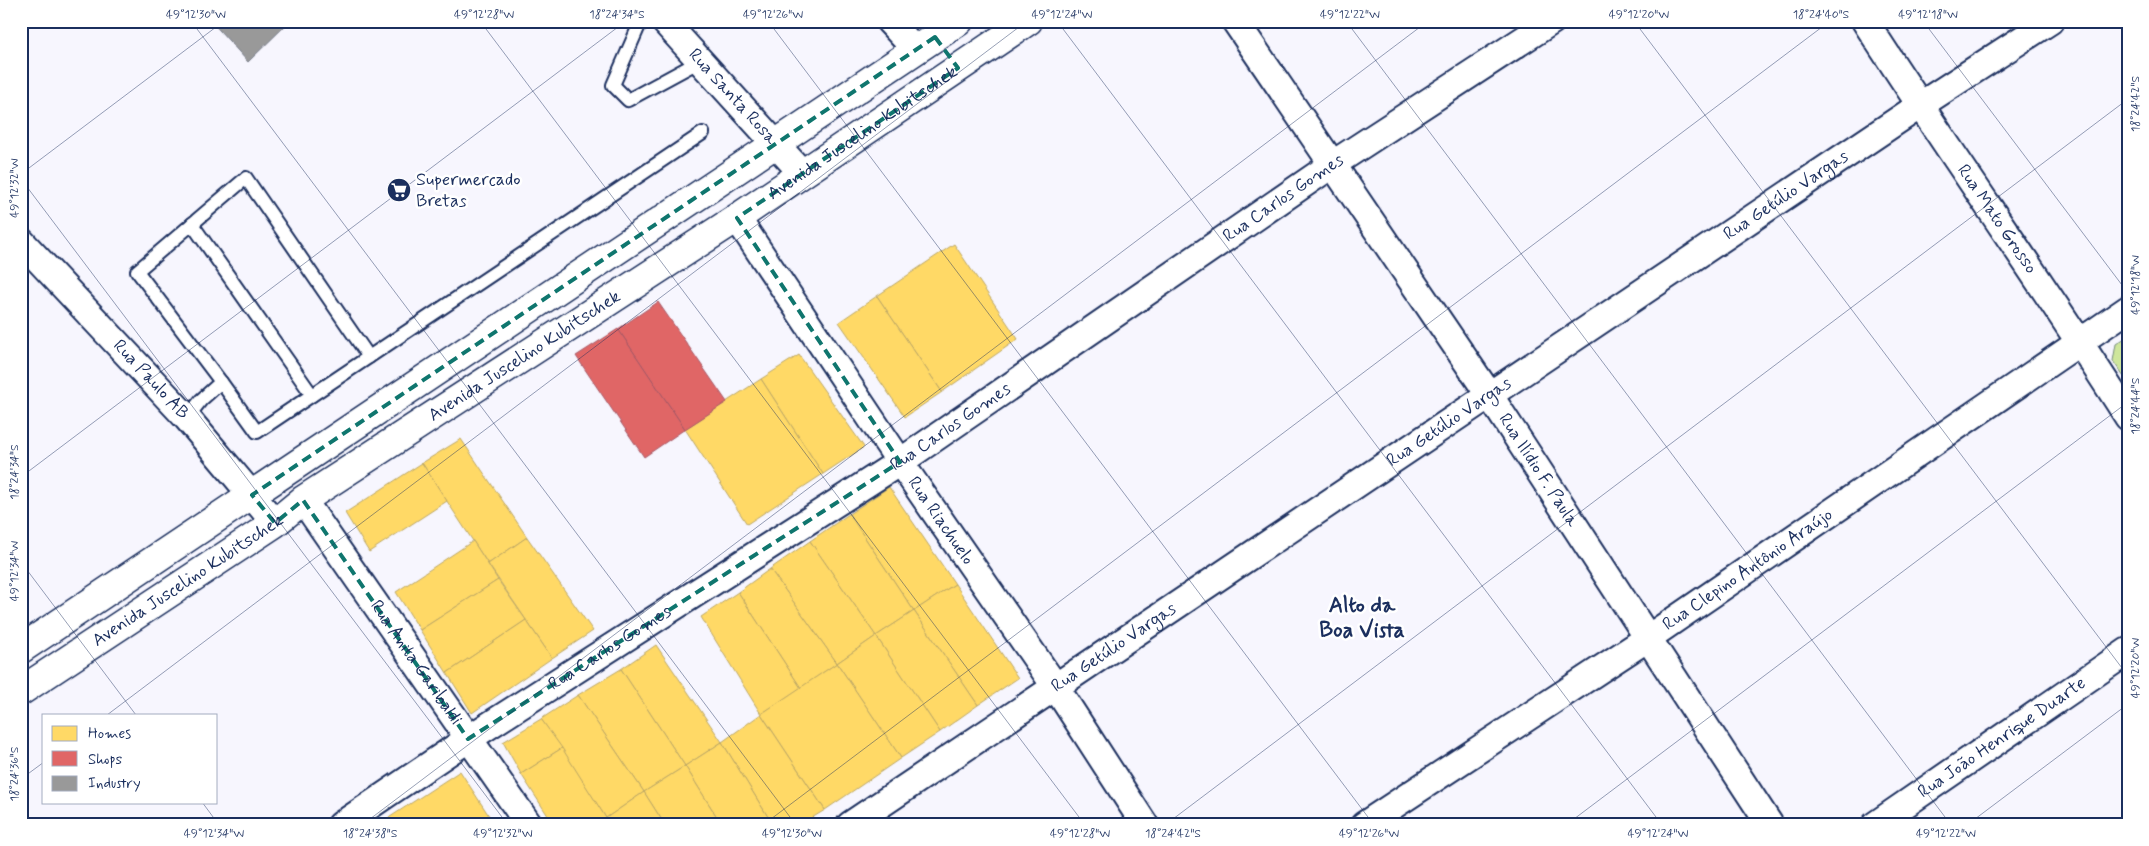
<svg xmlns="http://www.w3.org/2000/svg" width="2149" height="846" viewBox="0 0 2149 846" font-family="Mynerve,sans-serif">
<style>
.green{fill:#cee69c;stroke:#748a7d}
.homes{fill:#ffd966;stroke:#bba664}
.shops{fill:#e06666;stroke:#a55664}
.industry{fill:#999;stroke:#737987}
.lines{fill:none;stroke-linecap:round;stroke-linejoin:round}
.lane-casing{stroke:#1b2f5e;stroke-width:16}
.street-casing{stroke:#1b2f5e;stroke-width:30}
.secondary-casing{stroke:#1b2f5e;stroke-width:31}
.lane{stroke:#fff;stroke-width:12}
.street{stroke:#fff;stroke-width:26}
.secondary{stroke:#fff;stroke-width:28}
.marked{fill:none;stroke:#0f766e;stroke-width:4;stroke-dasharray:10 6;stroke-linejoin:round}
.ticks{fill:none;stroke:#1b2f5e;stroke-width:1;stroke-opacity:0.45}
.labels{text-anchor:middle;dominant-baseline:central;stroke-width:5;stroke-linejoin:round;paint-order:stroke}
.street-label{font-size:18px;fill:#1b2f5e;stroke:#fff}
.poi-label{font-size:18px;fill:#1b2f5e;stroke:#fff;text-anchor:start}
.district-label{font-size:22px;font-weight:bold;fill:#1b2f5e;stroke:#fff}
.neatline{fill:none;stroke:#1b2f5e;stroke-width:2}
.ticks-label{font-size:12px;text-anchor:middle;fill:#1b2f5e}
</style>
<rect width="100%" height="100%" fill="#f7f6fe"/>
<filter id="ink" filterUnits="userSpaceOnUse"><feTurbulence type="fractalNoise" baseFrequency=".02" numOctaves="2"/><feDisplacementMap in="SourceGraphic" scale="10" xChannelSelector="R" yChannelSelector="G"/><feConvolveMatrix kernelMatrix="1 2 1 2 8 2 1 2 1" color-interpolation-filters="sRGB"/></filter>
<g filter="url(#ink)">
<polygon class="green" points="2128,336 2128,383 2113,361 2116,344"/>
<g class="homes">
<polygon points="954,244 1018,339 942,392 877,296"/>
<polygon points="877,296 942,392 905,417 839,322"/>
<polygon points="799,355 864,447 823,474 761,379"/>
<polygon points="761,379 823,474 747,524 685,429"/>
<polygon points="461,439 527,537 488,564 422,463"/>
<polygon points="422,463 447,501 369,552 345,513"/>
<polygon points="889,487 955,584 914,611 849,514"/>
<polygon points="849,514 914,611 876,636 810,541"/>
<polygon points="527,537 593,631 552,658 488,564"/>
<polygon points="473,541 498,580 420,630 396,592"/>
<polygon points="810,541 876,636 837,663 770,569"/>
<polygon points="770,569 837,663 801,688 738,592"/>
<polygon points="498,580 526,620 447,673 420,630"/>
<polygon points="955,584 1018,678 978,705 914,611"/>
<polygon points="738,592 801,688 761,714 701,617"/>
<polygon points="914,611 978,705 940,732 876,636"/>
<polygon points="526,620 552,658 472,713 447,673"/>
<polygon points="876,636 940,732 901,758 837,663"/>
<polygon points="656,645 722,742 685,766 621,669"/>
<polygon points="837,663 901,758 825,810 761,714"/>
<polygon points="621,669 685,766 644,792 578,695"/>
<polygon points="578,695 644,792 606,818 541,719"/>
<polygon points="761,714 825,810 800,825 773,825 722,742"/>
<polygon points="541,719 562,748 521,774 503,742"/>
<polygon points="722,742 773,825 722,825 685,766"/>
<polygon points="562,748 606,818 595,825 554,825 521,774"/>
<polygon points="685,766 722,825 665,825 644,792"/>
<polygon points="460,771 495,825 382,825 381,823"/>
<polygon points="644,792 665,825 611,825 606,818"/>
<polygon points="606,818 611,825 595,825"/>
</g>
<g class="shops">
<polygon points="658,302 727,402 685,429 618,329"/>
<polygon points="618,329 685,429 644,457 576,356"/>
</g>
<polygon class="industry" points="211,21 290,21 248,62"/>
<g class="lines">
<g class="lane-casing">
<g id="lane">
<polyline points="641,21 613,85 628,100 700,61"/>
<polyline points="192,224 312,395"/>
<polyline points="221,382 137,271 246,178 369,357"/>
<polyline points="187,418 201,400 221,382 257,432 703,133"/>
</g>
</g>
<g class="street-casing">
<g id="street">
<path id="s1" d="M664,21L802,173"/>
<polyline points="889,21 916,50"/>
<path id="s2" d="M1235,21L1490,396L1770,825"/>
<path id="s3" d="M1865,21C1951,155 2043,283 2128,417"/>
<path id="s4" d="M737,218L900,462L1055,686L1145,825"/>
<path id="s5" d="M21,241L187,418L275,523"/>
<path id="s6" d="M303,500L529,825"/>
<path id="s7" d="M341,825L468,739L900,462L1333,164L1552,21"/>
<path id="s8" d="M850,825L1919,106L2050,21"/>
<path id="s9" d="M1364,825L1648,638L2128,309"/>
<path id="s10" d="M1875,825L2128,651"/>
</g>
</g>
<g class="secondary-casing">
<g id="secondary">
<polyline points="21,649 959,21"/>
<path id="s11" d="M21,691L275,523L303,500L737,218L1028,21"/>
</g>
</g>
<use href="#lane" class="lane"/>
<use href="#street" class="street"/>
<use href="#secondary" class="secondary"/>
</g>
</g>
<path class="marked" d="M935,37L958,68L737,218L900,462L468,739L303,500L275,523L252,495Z"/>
<path class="ticks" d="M191,21L796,825M480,21L1085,825M768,21L1374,825M1057,21L1662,825M1346,21L1951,825M1634,21L2128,676M1923,21L2128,293M21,174L224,21M21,179L508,825M21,477L626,21M21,562L136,715M107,715L1027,21M21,779L44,762M202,802L219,825M362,825L1428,21M763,825L1830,21M1165,825L2128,99M1566,825L2128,402M1967,825L2128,704"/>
<defs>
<g id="supermarket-disc" transform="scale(1.25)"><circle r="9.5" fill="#1b2f5e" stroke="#fff"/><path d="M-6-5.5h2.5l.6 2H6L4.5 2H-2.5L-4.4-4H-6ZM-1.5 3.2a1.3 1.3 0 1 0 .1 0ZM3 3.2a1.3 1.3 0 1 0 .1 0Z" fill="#fff"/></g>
</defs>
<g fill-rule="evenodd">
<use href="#supermarket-disc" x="399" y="190"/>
</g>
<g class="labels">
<g class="street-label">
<text stroke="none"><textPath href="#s1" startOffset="102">Rua Santa Rosa</textPath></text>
<text stroke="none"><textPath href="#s11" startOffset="1010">Avenida Juscelino Kubitschek</textPath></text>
<text stroke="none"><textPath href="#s8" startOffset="1128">Rua Getúlio Vargas</textPath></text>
<text stroke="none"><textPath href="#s7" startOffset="1132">Rua Carlos Gomes</textPath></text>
<text stroke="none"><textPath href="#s3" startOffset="238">Rua Mato Grosso</textPath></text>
<text stroke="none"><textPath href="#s11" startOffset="605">Avenida Juscelino Kubitschek</textPath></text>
<text stroke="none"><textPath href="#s5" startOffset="190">Rua Paulo AB</textPath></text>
<text stroke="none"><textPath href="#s8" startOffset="722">Rua Getúlio Vargas</textPath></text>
<text stroke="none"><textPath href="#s7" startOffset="728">Rua Carlos Gomes</textPath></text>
<text stroke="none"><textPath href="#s2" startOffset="542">Rua Ilídio F. Paula</textPath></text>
<text stroke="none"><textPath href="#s4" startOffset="365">Rua Riachuelo</textPath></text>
<text stroke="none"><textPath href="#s9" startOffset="461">Rua Clepino Antônio Araújo</textPath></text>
<text stroke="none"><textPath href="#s11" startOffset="200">Avenida Juscelino Kubitschek</textPath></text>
<text stroke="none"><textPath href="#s7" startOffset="322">Rua Carlos Gomes</textPath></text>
<text stroke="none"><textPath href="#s8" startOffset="318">Rua Getúlio Vargas</textPath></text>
<text stroke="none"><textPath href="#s6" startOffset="198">Rua Anita Garibaldi</textPath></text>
<text stroke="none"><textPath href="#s10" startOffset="154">Rua João Henrique Duarte</textPath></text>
</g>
<g class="poi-label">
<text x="416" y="180">Supermercado<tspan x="416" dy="21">Bretas</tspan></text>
</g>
<g class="district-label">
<text x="1362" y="606">Alto da<tspan x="1362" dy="25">Boa Vista</tspan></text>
</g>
</g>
<rect width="2149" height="846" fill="none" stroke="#fff" stroke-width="55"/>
<rect x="42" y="714" width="175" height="90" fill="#ffffff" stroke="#a4acbf"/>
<rect x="52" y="726" width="25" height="15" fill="#ffd966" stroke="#a4acbf"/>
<text x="88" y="738" font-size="15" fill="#1b2f5e">Homes</text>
<rect x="52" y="751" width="25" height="15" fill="#e06666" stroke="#a4acbf"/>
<text x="88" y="764" font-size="15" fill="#1b2f5e">Shops</text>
<rect x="52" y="776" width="25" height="15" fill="#999999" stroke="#a4acbf"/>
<text x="88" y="788" font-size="15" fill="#1b2f5e">Industry</text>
<rect x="28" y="28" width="2094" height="790" class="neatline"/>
<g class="ticks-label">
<text x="196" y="18">49°12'30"W</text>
<text x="484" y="18">49°12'28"W</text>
<text x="617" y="18">18°24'34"S</text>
<text x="773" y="18">49°12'26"W</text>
<text x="1062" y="18">49°12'24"W</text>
<text x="1350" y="18">49°12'22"W</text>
<text x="1639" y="18">49°12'20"W</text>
<text x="1821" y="18">18°24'40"S</text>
<text x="1928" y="18">49°12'18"W</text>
<text transform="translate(2135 104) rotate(-90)" y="4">18°24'42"S</text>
<text transform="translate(14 188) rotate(-90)" y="4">49°12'32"W</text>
<text transform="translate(2135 285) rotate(-90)" y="4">49°12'18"W</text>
<text transform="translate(2135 406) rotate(-90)" y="4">18°24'44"S</text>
<text transform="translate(14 472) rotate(-90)" y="4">18°24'34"S</text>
<text transform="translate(14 571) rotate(-90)" y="4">49°12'34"W</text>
<text transform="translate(2135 668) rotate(-90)" y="4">49°12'20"W</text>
<text transform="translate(14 774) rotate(-90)" y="4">18°24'36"S</text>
<text x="214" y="837">49°12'34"W</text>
<text x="370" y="837">18°24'38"S</text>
<text x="503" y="837">49°12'32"W</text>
<text x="792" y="837">49°12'30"W</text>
<text x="1080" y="837">49°12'28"W</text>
<text x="1173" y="837">18°24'42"S</text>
<text x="1369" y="837">49°12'26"W</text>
<text x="1658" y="837">49°12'24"W</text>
<text x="1946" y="837">49°12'22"W</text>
</g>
</svg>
